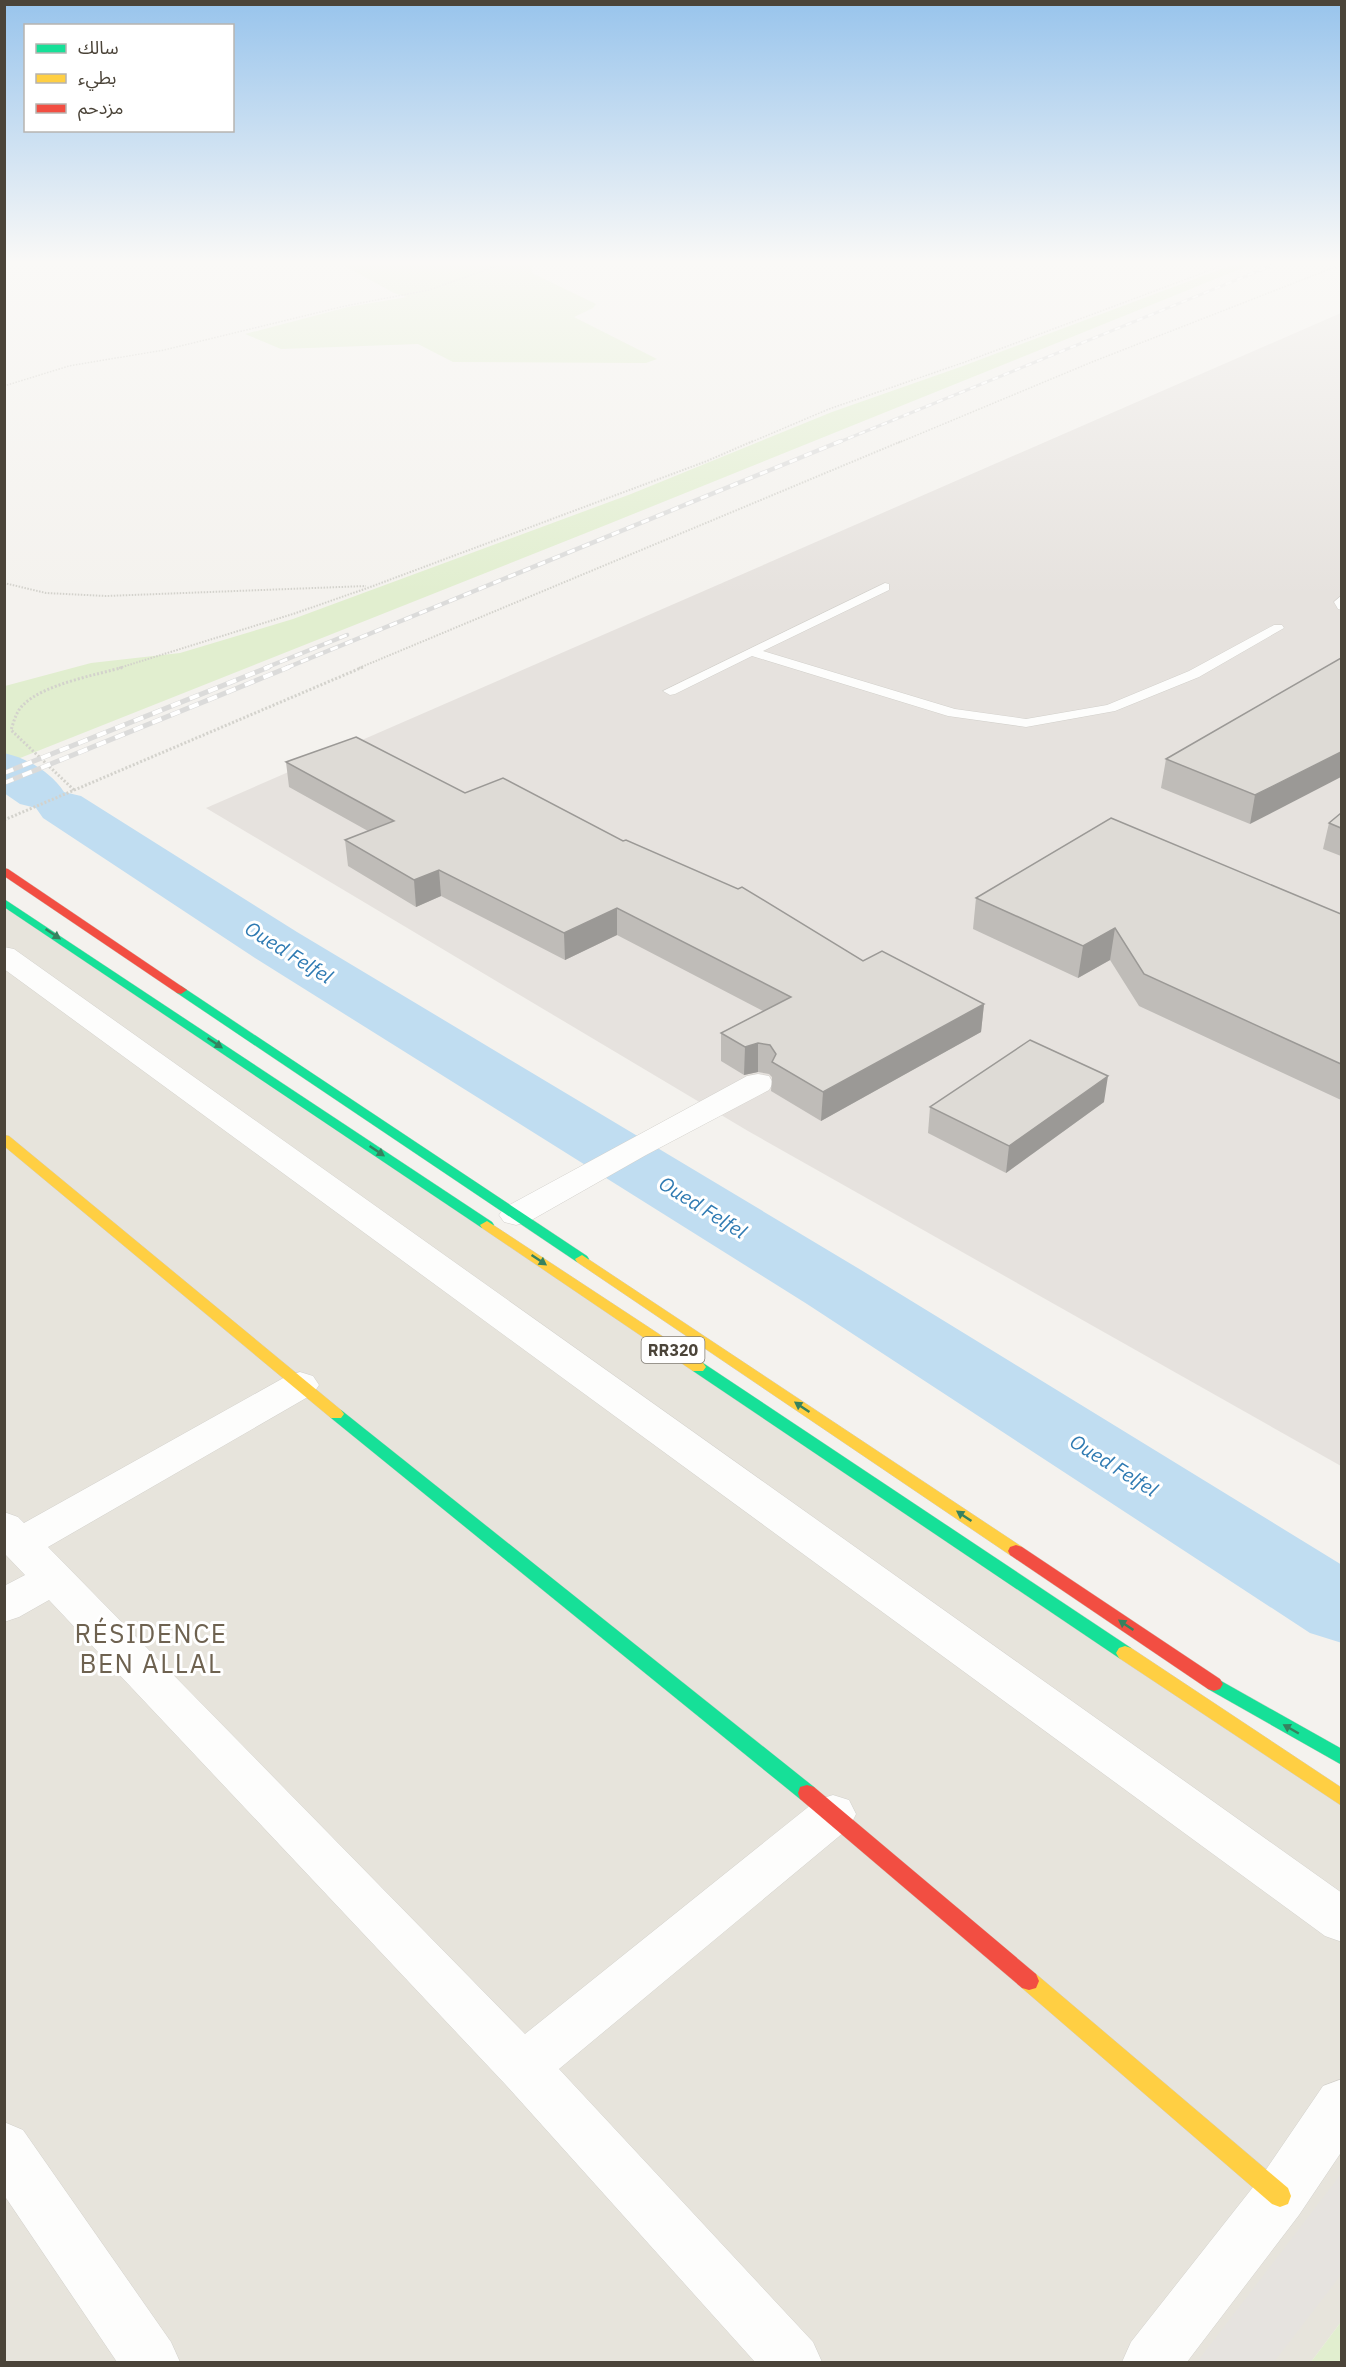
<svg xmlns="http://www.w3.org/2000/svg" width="1346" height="2367" viewBox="0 0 1346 2367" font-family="'IBM Plex Sans','Noto Sans Arabic',sans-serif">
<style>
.residential{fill:#e7e4dc}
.industrial{fill:#e6e2de}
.green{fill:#e1eecf}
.parking{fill:#e6e3df}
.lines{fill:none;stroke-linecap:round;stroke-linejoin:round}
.river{fill:#c0ddf1;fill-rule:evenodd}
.lane-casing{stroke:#d2d0cb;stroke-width:1}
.street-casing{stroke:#d2d0cb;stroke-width:1}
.fast-casing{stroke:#d3cfc5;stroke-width:1}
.slow-casing{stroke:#d3cfc5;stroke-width:1}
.jam-casing{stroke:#d3cfc5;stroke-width:1}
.path-far2{stroke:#d3d2cc;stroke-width:1.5;stroke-dasharray:1.5 1.5;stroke-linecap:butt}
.path-far1{stroke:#d3d2cc;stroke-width:2;stroke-dasharray:1.5 1.5;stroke-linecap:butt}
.path{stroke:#d3d2cc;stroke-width:3;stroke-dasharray:2 2;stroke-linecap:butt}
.lane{fill:#fdfdfc;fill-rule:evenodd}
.street{fill:#fdfdfc;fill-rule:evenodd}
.fast{fill:#16e098;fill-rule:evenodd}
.slow{fill:#ffcf43;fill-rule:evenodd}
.jam{fill:#f24e42;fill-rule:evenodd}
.rail-far2-casing{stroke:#dbdbda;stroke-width:3}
.rail-far1-casing{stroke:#dbdbda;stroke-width:4.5}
.rail-casing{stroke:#dbdbda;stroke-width:5}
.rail-far2{stroke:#fff;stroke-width:2;stroke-dasharray:6;stroke-linecap:butt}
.rail-far1{stroke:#fff;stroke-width:3;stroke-dasharray:8;stroke-linecap:butt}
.rail{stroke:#fff;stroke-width:4;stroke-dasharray:10;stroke-linecap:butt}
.wall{fill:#bfbcb8}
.shaded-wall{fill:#9b9996}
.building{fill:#dedbd6;stroke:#9b9996;stroke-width:1.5}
.oneway{fill:#36825f}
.labels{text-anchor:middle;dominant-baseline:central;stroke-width:6;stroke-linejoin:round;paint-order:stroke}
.shield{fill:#fff;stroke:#817c74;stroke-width:1.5}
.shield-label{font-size:16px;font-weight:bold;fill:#4b4439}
.water-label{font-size:20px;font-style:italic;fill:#2e7ab2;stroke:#fff}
.near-quarter-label{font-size:26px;letter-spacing:1.5px;fill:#6e6250;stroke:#fff}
</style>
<rect width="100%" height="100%" fill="#f4f2ee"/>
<polygon class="residential" points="4,902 1341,1798 1341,2322 1311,2362 5,2362"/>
<polygon class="industrial" points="1341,313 1341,1466 748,1131 206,808"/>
<g class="green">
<polygon points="343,265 532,265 532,273 596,304 593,308 574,317 657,359 646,363 453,362 418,344 281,349 245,334 348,307 407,297 394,293"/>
<polygon points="1232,265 1250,265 606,525 5,764 5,686 91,663 180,653 293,619 631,494 832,412 963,366"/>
<polygon points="1341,2322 1341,2362 1311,2362"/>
</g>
<polygon class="parking" points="1341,2174 1341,2275 1274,2362 1197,2362"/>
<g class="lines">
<path class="river" d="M4,753C27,758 51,772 64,792L81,796L297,932L861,1270L1342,1565V1643L1310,1633L807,1304L255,958L43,818L36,808L20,804L4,793Z"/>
<g class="lane-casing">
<g id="lane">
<polygon points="885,583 889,584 889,590 763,651 955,709 1026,719 1107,705 1189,671 1274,625 1282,625 1284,628 1199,677 1115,711 1026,727 948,716 752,656 675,694 670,695 663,691"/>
<polygon points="1342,595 1342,610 1338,609 1334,602"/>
</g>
</g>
<g class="street-casing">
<g id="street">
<polygon points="4,947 14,949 1342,1893 1342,1942 1325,1936 4,969"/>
<polygon points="758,1074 769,1076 773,1083 769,1090 646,1155 528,1222 516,1225 504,1222 499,1215 504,1208 747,1076"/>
<polygon points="300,1372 313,1376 319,1385 313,1394 48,1547 525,2034 817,1800 833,1795 849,1800 856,1814 849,1828 559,2069 813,2342 822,2362 755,2362 505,2084 49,1600 19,1617 4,1622 4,1586 25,1575 4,1553 4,1512 18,1517 24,1523 287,1376"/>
<polygon points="1342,2079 1342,2151 1299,2215 1187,2362 1122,2362 1131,2342 1261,2177 1323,2086"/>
<polygon points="4,2122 23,2130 171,2342 180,2362 117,2362 4,2195"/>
</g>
</g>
<g class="fast-casing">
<g id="fast">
<polygon points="4,899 492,1222 494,1225 492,1228 482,1228 4,907"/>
<polygon points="181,986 587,1256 589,1259 587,1262 577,1262 177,993 175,990"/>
<polygon points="698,1362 703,1363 1131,1648 1134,1653 1131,1658 1125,1660 1119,1658 693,1371 690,1367 693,1363"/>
<polygon points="336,1409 341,1410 814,1787 816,1793 814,1799 807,1801 800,1799 331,1418 328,1414 331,1410"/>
<polygon points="1214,1677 1342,1749 1342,1765 1208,1689 1205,1684 1208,1679"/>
</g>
</g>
<g class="slow-casing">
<g id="slow">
<polygon points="4,1135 9,1136 341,1410 344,1414 341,1418 331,1418 4,1146"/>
<polygon points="487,1221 703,1363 706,1367 703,1371 693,1371 482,1228 480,1225"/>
<polygon points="582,1255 1022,1547 1024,1551 1022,1555 1016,1557 1010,1555 577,1262 575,1259"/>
<polygon points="1125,1646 1131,1648 1342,1788 1342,1806 1119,1658 1116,1653 1119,1648"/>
<polygon points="1029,1972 1036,1974 1288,2188 1291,2196 1288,2204 1280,2207 1272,2204 1022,1988 1019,1981 1022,1974"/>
</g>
</g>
<g class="jam-casing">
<g id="jam">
<polygon points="4,868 8,869 187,990 181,994 177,993 4,876"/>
<polygon points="1016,1545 1022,1547 1220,1679 1223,1684 1220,1689 1214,1691 1208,1689 1010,1555 1008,1551 1010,1547"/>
<polygon points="807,1785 814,1787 1036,1974 1039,1981 1036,1988 1029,1990 1022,1988 800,1799 798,1793 800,1787"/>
</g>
</g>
<g class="path-far2">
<polyline points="4,386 69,366 164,350 345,306 429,290 499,265"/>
<polyline points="749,443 829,409 965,362 1224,265"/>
<polyline points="898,443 1092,362 1340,265"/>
</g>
<g class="path-far1">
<polyline points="4,583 46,593 106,596 366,586"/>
<polyline points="119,668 296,613 373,586 707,461 753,441"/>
<polyline points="359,668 902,441"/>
</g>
<g class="path">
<path d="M74,790L11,730C14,721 16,712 23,705C44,684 96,675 124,667"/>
<polyline points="4,820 363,667"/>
</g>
<use href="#lane" class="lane"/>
<use href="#street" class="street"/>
<use href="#fast" class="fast"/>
<use href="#slow" class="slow"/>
<use href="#jam" class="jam"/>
<g class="rail-far2-casing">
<polyline id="rail-far2" points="837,443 1273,265"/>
</g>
<g class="rail-far1-casing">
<g id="rail-far1">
<polyline points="265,668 347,635"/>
<polyline points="286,668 841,441"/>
</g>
</g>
<g class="rail-casing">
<g id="rail">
<polyline points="4,773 269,667"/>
<polyline points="4,783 289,667"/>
</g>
</g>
<use href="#rail-far2" class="rail-far2"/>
<use href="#rail-far1" class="rail-far1"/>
<use href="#rail" class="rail"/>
</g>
<g class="wall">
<polygon points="1341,658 1250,824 1161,788 1166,759"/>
<polygon points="286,762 465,793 623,841 863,961 984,1004 981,1032 821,1121 771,1091 772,1077 769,1074 758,1072 744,1075 721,1061 721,1033 763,1011 617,935 565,960 441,896 416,907 348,866 345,840 368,831 289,787"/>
<polygon points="1341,813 1341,856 1323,849 1329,823"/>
<polygon points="976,898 1341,914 1341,1100 1139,1006 1110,960 1078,978 973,929"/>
<polygon points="1104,1102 1006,1173 928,1133 930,1107"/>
</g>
<g class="shaded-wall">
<polygon points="1341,752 1341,777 1250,824 1255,795"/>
<polygon points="439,870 441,896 416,907 414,880"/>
<polygon points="617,908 617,935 565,960 564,933"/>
<polygon points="1115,928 1110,960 1078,978 1083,946"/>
<polygon points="984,1004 981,1032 821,1121 823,1092"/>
<polygon points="758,1043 758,1072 744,1075 745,1047"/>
<polygon points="1108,1076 1104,1102 1006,1173 1009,1146"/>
</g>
<g class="building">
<polygon points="1341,658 1341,752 1255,795 1166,759"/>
<polygon points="356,737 465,793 503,778 623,841 626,840 738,889 742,887 863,961 882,951 984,1004 823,1092 772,1062 776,1054 770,1045 758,1043 745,1047 721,1033 791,997 617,908 564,933 439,870 414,880 345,840 394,821 286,762"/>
<polygon points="1341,813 1341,828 1329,823"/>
<polygon points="1111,818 1341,914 1341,1064 1144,974 1115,928 1083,946 976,898"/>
<polygon points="1030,1040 1108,1076 1009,1146 930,1107"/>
</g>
<defs><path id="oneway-solid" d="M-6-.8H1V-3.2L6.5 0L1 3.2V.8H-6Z" transform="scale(1.5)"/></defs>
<g class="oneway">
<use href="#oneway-solid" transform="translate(53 934) rotate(34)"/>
<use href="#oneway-solid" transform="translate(215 1043) rotate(34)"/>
<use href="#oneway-solid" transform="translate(377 1151) rotate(34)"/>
<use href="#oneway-solid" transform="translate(539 1260) rotate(34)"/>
<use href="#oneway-solid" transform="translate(802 1407) rotate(-146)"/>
<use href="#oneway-solid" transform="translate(964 1516) rotate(-146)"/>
<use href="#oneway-solid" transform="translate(1126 1625) rotate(-146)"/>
<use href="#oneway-solid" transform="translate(1291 1729) rotate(-150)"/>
</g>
<linearGradient id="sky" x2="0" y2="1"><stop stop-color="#98c4ec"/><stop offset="0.44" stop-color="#faf9f7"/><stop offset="1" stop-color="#faf9f7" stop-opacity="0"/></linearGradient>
<rect width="1346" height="596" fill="url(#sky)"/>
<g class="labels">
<rect class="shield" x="641.5" y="1337" width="63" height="26" rx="4.5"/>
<g class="shield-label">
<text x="673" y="1350">RR320</text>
</g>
<g class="water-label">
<text transform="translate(289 952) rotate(32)">Oued Felfel</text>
<text transform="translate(703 1207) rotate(32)">Oued Felfel</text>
<text transform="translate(1114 1465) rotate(32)">Oued Felfel</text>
</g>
<g class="near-quarter-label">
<text x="151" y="1633">RÉSIDENCE<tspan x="151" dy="30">BEN ALLAL</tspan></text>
</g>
</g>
<rect width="1346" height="2367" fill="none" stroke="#4b4439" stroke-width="12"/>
<rect x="24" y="24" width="210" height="108" fill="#ffffff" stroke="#b7b4b0" stroke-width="1.5"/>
<rect x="36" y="44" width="30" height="9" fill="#16e098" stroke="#b7b4b0" stroke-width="1.5"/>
<text x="78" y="54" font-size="18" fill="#4b4439">سالك</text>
<rect x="36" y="74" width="30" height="9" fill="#ffcf43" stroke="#b7b4b0" stroke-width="1.5"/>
<text x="78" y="84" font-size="18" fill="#4b4439">بطيء</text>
<rect x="36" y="104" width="30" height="9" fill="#f24e42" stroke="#b7b4b0" stroke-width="1.5"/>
<text x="78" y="114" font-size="18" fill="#4b4439">مزدحم</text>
</svg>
